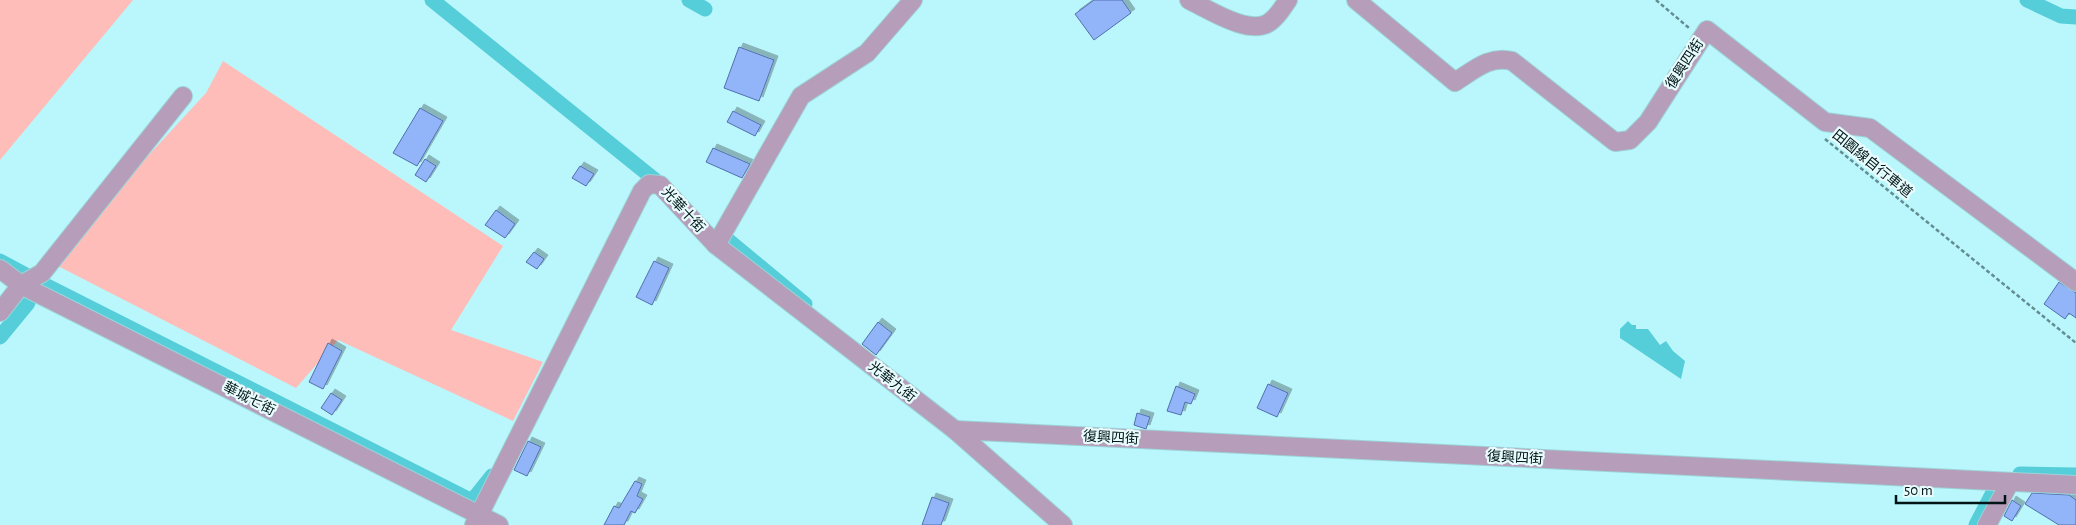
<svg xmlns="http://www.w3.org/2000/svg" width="2076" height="525" viewBox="0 0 2076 525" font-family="'Alegreya Sans','Noto Sans TC',sans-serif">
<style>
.green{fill:#febdb8}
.water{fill:#56ced9}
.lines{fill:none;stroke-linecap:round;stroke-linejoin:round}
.canal{stroke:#56ced9;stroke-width:15}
.building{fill:#92b5fa;stroke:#516fad;filter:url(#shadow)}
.minor-casing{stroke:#9cd3d8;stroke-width:20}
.path{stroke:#638d91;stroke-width:2.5;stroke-dasharray:4 2.5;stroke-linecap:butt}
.minor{stroke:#b69db9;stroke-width:18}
.labels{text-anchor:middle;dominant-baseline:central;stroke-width:4.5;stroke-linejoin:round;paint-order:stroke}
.street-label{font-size:14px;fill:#001416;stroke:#e8fcfe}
</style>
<defs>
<filter id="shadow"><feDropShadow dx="4" dy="-4" stdDeviation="0" flood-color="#0004"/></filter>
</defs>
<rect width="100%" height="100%" fill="#baf7fd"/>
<g class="green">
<polygon points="0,0 133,0 0,160"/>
<polygon points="223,61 503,246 451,330 543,362 513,421 338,340 296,388 50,262 206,93"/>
</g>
<polygon class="water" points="1628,321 1632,325 1636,325 1636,329 1648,329 1660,345 1666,341 1673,351 1685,361 1681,379 1620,338 1620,329"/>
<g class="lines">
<g class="canal">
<polyline points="432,0 665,188"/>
<polyline points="689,0 705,9"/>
<polyline points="2027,0 2061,16 2076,17"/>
<polyline points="723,236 805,304"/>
<polyline points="0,261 28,276"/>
<polyline points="45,285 472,501 492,476"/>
<polyline points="0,337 28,303"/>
<polyline points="2020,474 2076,475"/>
<polyline points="1976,525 1997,485"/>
</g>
</g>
<g class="building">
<polygon points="1094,0 1122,0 1131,13 1094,40 1075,14"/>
<polygon points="739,47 774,60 759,101 724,88"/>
<polygon points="420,108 443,121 417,166 393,153"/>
<polygon points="733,111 761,125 755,136 727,122"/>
<polygon points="713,148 750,164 742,178 706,162"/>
<polygon points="425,159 436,166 426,182 415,175"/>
<polygon points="580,166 594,174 586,186 572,178"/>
<polygon points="496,210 515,224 505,238 485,225"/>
<polygon points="534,252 544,259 537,269 526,262"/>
<polygon points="654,261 669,268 652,305 636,297"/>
<polygon points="2059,282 2076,293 2076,318 2069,313 2065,319 2044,304"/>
<polygon points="878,322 892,333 876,355 862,344"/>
<polygon points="328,343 342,351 323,389 309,382"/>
<polygon points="1268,384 1288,393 1277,417 1257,408"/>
<polygon points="1176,386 1195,394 1191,404 1185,402 1181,415 1167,411"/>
<polygon points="331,393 342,400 332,415 321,408"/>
<polygon points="1137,413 1150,417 1146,429 1134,425"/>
<polygon points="528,441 541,447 527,476 514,470"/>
<polygon points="635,481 642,484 637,496 643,499 635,513 631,511 624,525 604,525 614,506 619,508"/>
<polygon points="2032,493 2069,495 2076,500 2076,525 2059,525 2025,504"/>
<polygon points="932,497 949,503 941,525 922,525"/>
<polygon points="2012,500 2021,506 2012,521 2004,516"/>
</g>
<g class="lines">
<g class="minor-casing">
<g id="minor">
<path d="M1189,0C1208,9 1252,38 1271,21C1278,16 1283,7 1288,0"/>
<path d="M1356,0L1455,82C1473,71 1489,55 1512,61L1615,142L1630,140L1648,122L1707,30L1825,122L1870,128L2076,282"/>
<polyline points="716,245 955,430 1063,525"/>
<polyline points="0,269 21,285 499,525"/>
<polyline points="0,312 21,285 42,273 183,96"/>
<polyline points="955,430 2076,485"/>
<polyline points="474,525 642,191 649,184 660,185 716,245 801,96 867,53 913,0"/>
<polyline points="1987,525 2010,482"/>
</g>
</g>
<g class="path">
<polyline points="1656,0 1689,28"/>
<polyline points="1825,139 2076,343"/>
</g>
<use href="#minor" class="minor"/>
</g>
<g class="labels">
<g class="street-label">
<text transform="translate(1685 64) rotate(-57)">復興四街</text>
<text transform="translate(1872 164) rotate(39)">田園線自行車道</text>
<text transform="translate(683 210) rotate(47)">光華十街</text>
<text transform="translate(892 382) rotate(38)">光華九街</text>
<text transform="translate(249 399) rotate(27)">華城七街</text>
<text transform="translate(1111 438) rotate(3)">復興四街</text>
<text transform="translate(1515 458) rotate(3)">復興四街</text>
</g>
</g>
<path d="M1896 495v8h109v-8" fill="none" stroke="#001416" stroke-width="2.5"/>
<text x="1904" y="495" font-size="15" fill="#001416" stroke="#e8fcfe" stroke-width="4" paint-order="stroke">50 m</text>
</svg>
